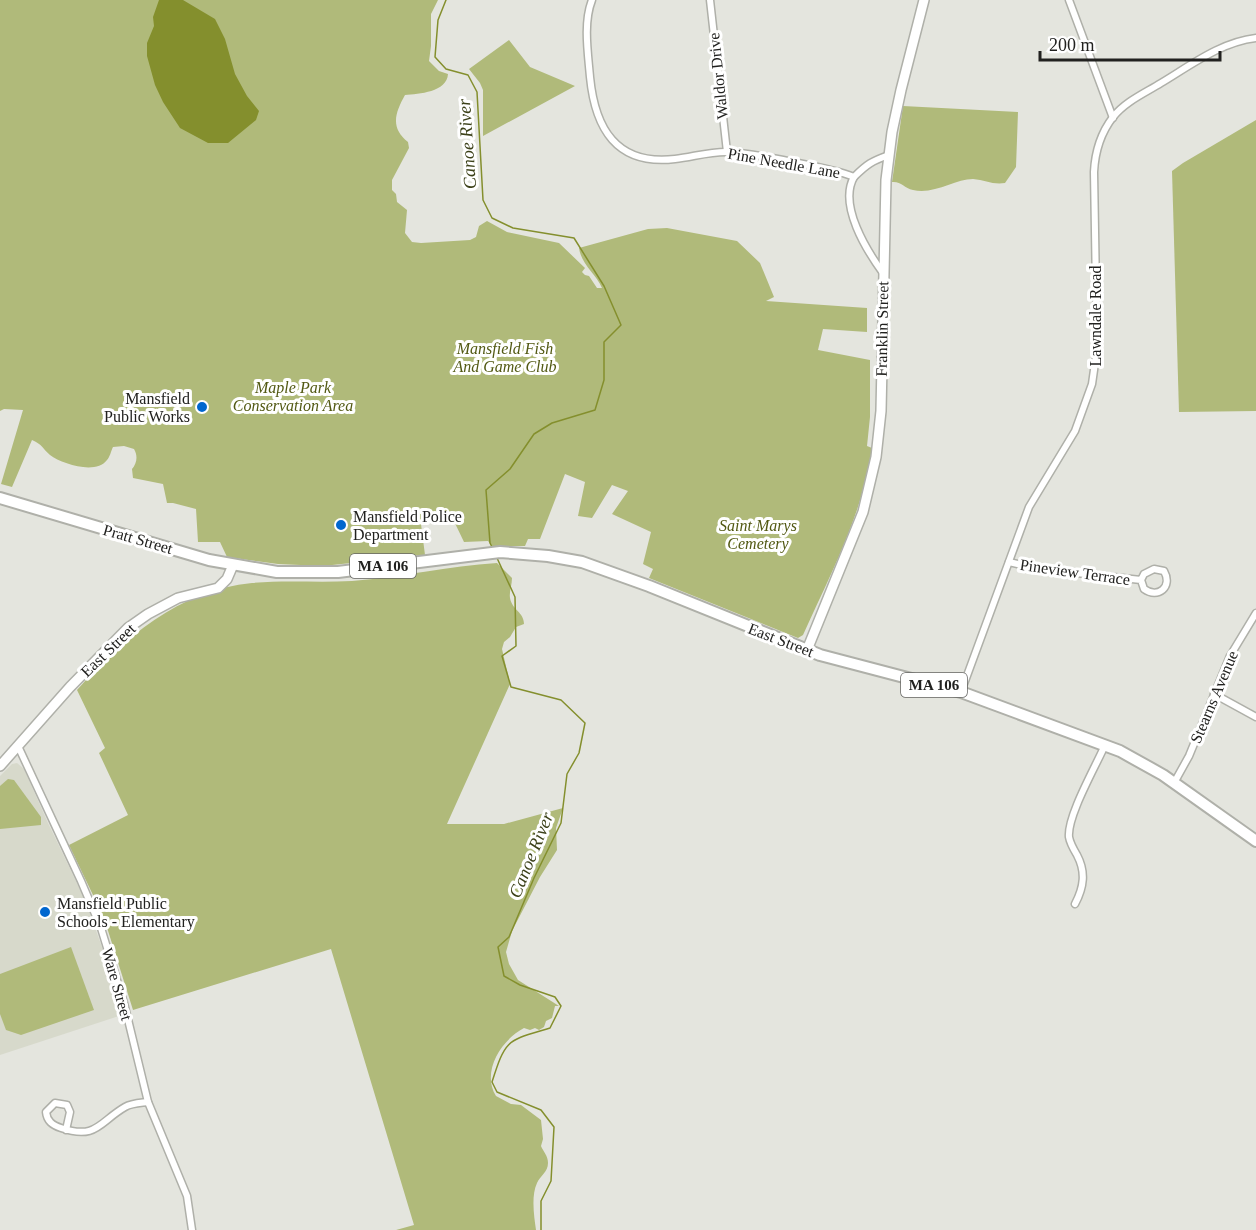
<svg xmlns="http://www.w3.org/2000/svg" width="1256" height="1230" viewBox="0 0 1256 1230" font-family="Georgia,serif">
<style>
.built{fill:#d7d9cb}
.green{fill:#b0ba7a}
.water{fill:#848f2d}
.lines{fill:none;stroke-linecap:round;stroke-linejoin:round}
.stream{stroke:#848f2d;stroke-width:1.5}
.street-casing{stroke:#afb0a9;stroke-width:9}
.secondary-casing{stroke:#afb0a9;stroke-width:12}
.primary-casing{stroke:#afb0a9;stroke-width:14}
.street{stroke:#fff;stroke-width:6}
.secondary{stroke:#fff;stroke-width:9}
.primary{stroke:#fff;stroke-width:10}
.poi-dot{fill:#0067cf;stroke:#fff;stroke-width:2}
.labels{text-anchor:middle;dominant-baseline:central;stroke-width:6;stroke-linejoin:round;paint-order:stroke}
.shield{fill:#fff;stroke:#646462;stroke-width:1.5}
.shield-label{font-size:15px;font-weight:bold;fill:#21211f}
.street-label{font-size:16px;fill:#21211f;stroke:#fff}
.park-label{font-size:16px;font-style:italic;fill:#525913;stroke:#fff}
.poi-label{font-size:16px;fill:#21211f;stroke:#fff;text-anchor:start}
.water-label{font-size:18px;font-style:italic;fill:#3c4119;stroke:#fff}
</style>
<rect width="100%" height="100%" fill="#e4e5de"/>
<polygon class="built" points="17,763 24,769 48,823 85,900 111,972 122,1015 0,1055 0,776 12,764"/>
<g class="green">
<path d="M0,0H438L431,14V46L429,61L439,71L448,74C447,92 419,94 405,95C395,113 390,128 408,142L409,148L392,180V190L396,194L397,202L407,210L405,233L412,242L421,243L470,240L476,237L479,226L487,221L507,232L559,243L585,268L582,272L585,275L589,276L597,288H602C596,274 581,264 579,248L648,229L667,228L737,241L760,263L774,297L766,301L867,308V332L823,329L818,350L870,360V417L867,446L872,448C863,514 830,575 803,635L798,638L793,636L649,578L653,569L643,564L651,532L612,514L628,491L612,485L592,518L578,516L585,482L565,474L540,539H528L525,546H492L488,541L464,542L451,515L421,524L425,555L323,566L278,564L234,558L227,557L220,542H198L196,509L173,503H167L163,484L133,478L132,469C137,463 138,456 134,449L124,446L113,447C111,451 110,457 107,460C96,475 62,464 50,455C42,448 43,445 32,440L12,487L1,484L23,410L4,409L0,411Z"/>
<polygon points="509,40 530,67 575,86 483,136 483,90 480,83 469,69"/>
<path d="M903,106L1018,112L1016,167L1005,183C993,185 985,180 973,179C955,179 934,195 913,190C904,188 901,181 892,182Z"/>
<polygon points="1256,120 1256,411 1179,412 1172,171 1183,163"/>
<path d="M497,563L512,578C512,585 509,592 510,598C512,610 524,612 524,624L516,627L510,637L504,642L502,649L510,684L447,824H504L563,808L556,828L557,850L540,877L512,931L506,952L509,964L518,980L559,1006H555L552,1018L546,1021L544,1027L539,1030L535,1028L530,1030L524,1028C501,1040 481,1072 496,1096L511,1104L521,1105L541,1120L543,1139L541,1146C543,1151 548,1156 548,1163C548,1172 540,1176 537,1183C531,1196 534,1216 536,1230H396L414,1225L331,949L133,1010L104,918L69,845L128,815L99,753L105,748L77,690C124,638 179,590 252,583C285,580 319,583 352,581C401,577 449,566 497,563Z"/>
<polygon points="8,779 14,780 41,817 41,825 0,829 0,786"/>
<polygon points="71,947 94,1010 21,1035 6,1030 0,1014 0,974"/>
</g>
<polygon class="water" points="159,0 183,0 215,19 225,39 235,74 247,96 259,111 256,120 228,143 208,143 180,128 163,102 155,85 147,56 147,43 154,26 153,17"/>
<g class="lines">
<g class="stream">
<polyline points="446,0 438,20 435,57 446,69 468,75 477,92 483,200 492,218 513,228 574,238 604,286 621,325 604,342 604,380 595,410 552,423 534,434 510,469 486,490 490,543 493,549"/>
<path d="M497,558L515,597L516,646L502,656L511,687L561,700L585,723L579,753L567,774L561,823L534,878L509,937L498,947L504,976L520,985L555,997L561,1006L550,1028C507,1041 506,1038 492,1082L497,1092L541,1110L554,1127L551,1181L541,1201V1230"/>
</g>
<g class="street-casing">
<g id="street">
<path d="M592,0C583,23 588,53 590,77C595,128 616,166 675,159C693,157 711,151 729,152C747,153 766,157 783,160C807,165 831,168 854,177C867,164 872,161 889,155"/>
<polyline points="710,0 727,152"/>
<polyline points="1069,0 1113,118"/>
<path d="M854,177C838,205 867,251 883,273"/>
<path d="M1009,562L1039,569L1141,580L1144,589C1158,599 1173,587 1164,571L1154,569L1144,574L1141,580"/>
<path d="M961,692L1029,507L1075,431L1092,384L1097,349L1094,172C1095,152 1100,134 1113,117C1126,101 1145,93 1161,83C1191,65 1221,42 1256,38"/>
<polyline points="1214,694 1256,717"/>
<polyline points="18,746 81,881 101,928 124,1003 148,1102 187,1196 192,1230"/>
<polyline points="1174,783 1189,756 1230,656 1256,613"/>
<path d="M1075,904C1084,887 1086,872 1077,855C1074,850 1070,843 1069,837C1067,816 1096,766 1105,745"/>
<path d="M66,1130L70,1112L67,1105L55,1103L46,1112C47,1121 52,1125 61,1128C97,1140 99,1122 125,1107C132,1103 141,1103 148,1102"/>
</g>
</g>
<g class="secondary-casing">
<g id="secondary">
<polyline points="807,650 863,512 876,457 881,411 886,180 892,132 901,90 924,0"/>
<polyline points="0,766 70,687 128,628 148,614 178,598 218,588 227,579 233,565"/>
</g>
</g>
<g class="primary-casing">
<polyline id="primary" points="0,498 209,560 277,572 338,572 500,552 548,556 582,562 649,586 820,655 961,692 1120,751 1163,775 1256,841"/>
</g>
<use href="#street" class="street"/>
<use href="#secondary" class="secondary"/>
<use href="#primary" class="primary"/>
</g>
<g class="poi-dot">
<circle cx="202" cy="407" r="6"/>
<circle cx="341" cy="525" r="6"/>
<circle cx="45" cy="912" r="6"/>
</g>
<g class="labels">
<g class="shield">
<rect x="350" y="554" width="66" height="24" rx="4.5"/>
<rect x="901" y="673" width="66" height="24" rx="4.5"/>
</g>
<g class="shield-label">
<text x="383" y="566">MA 106</text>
<text x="934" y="685">MA 106</text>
</g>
<g class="street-label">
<text transform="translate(718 76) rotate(-96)">Waldor Drive</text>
<text transform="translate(784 163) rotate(10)">Pine Needle Lane</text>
<text transform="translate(1095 316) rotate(-90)">Lawndale Road</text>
<text transform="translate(882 329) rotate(-89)">Franklin Street</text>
<text transform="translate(138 539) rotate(16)">Pratt Street</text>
<text transform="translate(1075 572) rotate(8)">Pineview Terrace</text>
<text transform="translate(781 640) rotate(21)">East Street</text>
<text transform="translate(108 650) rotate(-44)">East Street</text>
<text transform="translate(1214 697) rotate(-67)">Stearns Avenue</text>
<text transform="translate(117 984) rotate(74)">Ware Street</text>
</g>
<g class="park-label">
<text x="505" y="348">Mansfield Fish<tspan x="505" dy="18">And Game Club</tspan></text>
<text x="293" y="387">Maple Park<tspan x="293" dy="18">Conservation Area</tspan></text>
<text x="758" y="525">Saint Marys<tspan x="758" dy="18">Cemetery</tspan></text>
</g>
<g class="poi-label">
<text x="190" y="398" text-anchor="end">Mansfield<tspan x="190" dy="18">Public Works</tspan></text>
<text x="353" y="516">Mansfield Police<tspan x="353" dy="18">Department</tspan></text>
<text x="57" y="903">Mansfield Public<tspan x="57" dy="18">Schools - Elementary</tspan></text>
</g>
<g class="water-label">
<text transform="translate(467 144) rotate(-94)">Canoe River</text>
<text transform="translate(531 855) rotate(-68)">Canoe River</text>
</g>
</g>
<path d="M1040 51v9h180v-9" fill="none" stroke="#21211f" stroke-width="3"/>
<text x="1049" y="51" font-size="18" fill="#21211f" stroke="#ffffff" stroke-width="4.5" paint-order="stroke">200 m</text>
</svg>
